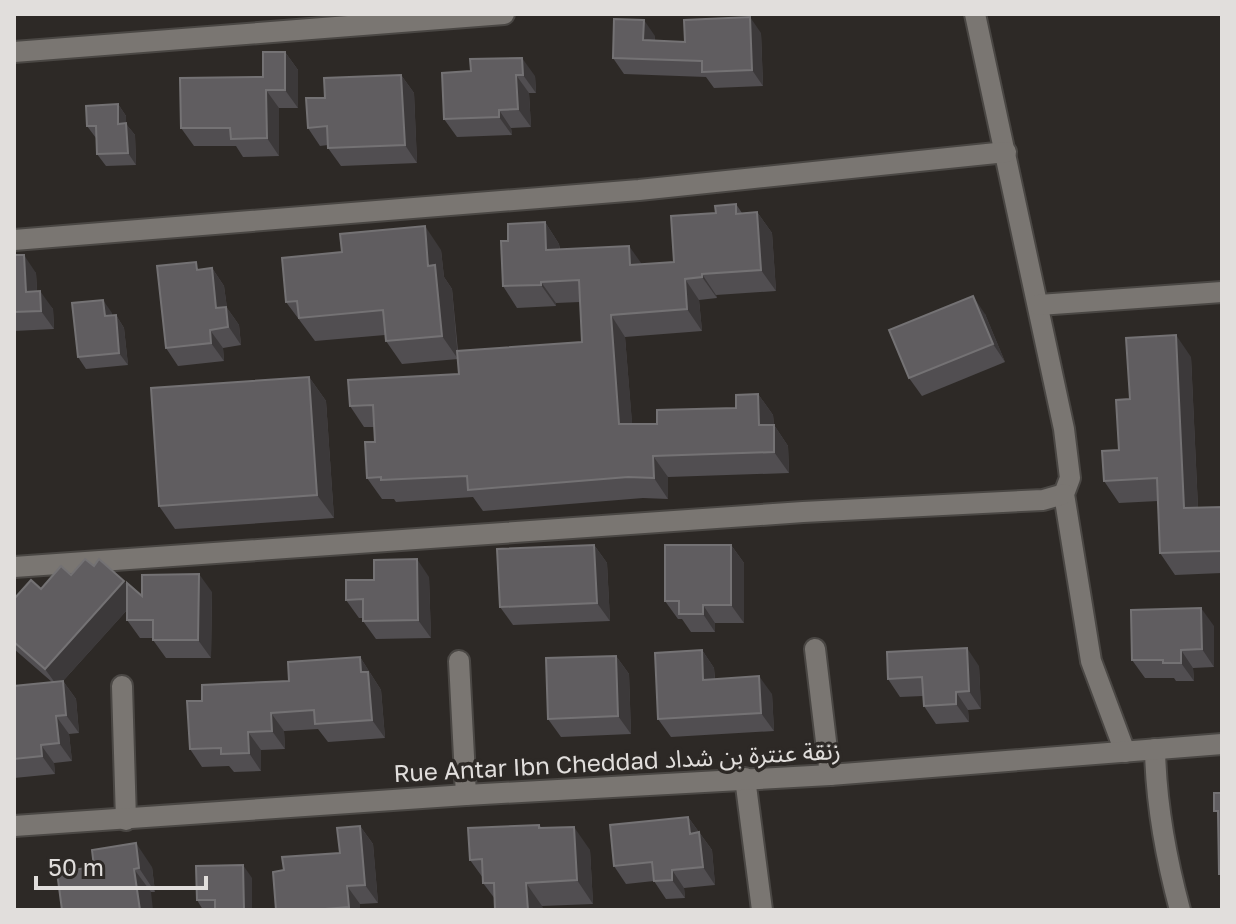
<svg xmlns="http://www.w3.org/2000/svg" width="1236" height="924" viewBox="0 0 1236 924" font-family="'Golos Text','Noto Sans Arabic',sans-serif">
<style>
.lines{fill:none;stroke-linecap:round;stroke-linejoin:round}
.minor-casing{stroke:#4a4744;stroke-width:24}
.minor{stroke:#7a7672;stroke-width:20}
.wall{fill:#514e51}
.shaded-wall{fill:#3c393a}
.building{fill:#605d60;stroke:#747274;stroke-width:2}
.labels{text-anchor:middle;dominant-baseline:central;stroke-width:7;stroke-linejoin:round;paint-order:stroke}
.street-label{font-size:24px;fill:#e1dedc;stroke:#2d2926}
</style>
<rect width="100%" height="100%" fill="#2d2926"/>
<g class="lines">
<g class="minor-casing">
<g id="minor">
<polyline points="975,14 1064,429 1070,478 1064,494 1091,661 1125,752"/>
<polyline points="14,52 504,14"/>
<polyline points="14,240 639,190 1006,152"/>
<polyline points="1039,305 1222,292"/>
<polyline points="14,567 803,512 1043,500 1064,494"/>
<polyline points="815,649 830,775"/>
<polyline points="459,661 466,795"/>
<polyline points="122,686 126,820"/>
<path d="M1155,749C1156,804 1166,858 1180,910"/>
<polyline points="745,778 762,910"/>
<polyline points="14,826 466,795 830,775 1222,744"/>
</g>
</g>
<use href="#minor" class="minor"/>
</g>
<g class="wall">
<polygon points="761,33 763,86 714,88 706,77 624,74 613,58 655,36 655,41 685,42"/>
<polygon points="285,52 298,70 298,108 279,108 279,156 243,157 236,146 194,146 181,128 263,77"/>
<polygon points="442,73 535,76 536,93 529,93 531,127 511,128 512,135 457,137 444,119"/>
<polygon points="401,75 414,93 417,163 341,166 328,148 328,145 320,146 308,128 325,98"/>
<polygon points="118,104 126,116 126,124 135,135 136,165 106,166 97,154 96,138 87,126"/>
<polygon points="736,204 742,213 757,212 772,233 776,291 716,295 717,298 699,300 702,331 625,337 632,424 657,424 736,408 758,394 773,415 774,425 788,446 789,473 668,477 668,499 643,498 483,511 473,497 396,502 394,499 382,499 367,478 375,442 374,427 364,427 350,406 459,374 458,359 402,364 386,341 385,335 315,341 286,302 441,250 444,277 452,289 458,351 582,342 580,302 556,303 556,306 517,308 503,286 508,241 545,222 559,244 560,249 641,264 674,262 716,213"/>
<polygon points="14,255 36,273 37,291 53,309 54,329 14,331"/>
<polygon points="212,268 224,286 227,308 239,325 241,345 223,348 224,361 178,366 166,348 202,269"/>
<polygon points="112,313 112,316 116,315 124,328 128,365 86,369 78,357"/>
<polygon points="985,314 1005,362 922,396 909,378"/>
<polygon points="1191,357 1198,508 1222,507 1222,573 1175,575 1160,553 1158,501 1119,503 1104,481 1119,450 1130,399"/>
<polygon points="309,377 326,401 334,518 175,529 159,506"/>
<polygon points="594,545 607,563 610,621 513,625 500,607"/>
<polygon points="731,545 744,563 744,623 715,623 715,632 691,632 682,619 678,619 665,601"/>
<polygon points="94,566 127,584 142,596 212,592 211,658 166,658 153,640 153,638 140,638 127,620 127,610 63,681 76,699 79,733 69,734 72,761 54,763 55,774 14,778 14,686 52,682 14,649 14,599 41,589"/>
<polygon points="429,577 431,638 376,639 363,621 363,618 359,618 346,600"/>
<polygon points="1214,626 1214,667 1193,668 1194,681 1176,681 1174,678 1145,678 1132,660"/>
<polygon points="702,650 714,668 715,679 772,694 774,731 671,737 658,719"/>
<polygon points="616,656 629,674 631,734 561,737 548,719"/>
<polygon points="360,657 381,690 385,738 328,742 318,729 284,731 285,749 261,750 261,771 234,772 229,766 202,767 190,749 202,701 289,681"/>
<polygon points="979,666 981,709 968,710 969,722 936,724 924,706 923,696 900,697 888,679"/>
<polygon points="688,817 712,850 715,885 684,888 685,898 666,899 654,881 626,884 614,866"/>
<polygon points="539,825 542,828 590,850 593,904 542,906 543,910 495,910 495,899 483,883 483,878 470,860"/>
<polygon points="360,826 373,844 378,903 360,904 360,910 276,910 284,870 340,853"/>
<polygon points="152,867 155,892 151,892 57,872"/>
<polygon points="252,878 252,910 203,910 197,900"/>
</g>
<g class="shaded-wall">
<polygon points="750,17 761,33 763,86 752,70"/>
<polygon points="644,20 655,36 654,56 643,40"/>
<polygon points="285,52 298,70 298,108 285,90"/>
<polygon points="522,58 535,76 536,93 523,75"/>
<polygon points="401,75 414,93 417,163 405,145"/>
<polygon points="516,75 529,93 531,127 518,109"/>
<polygon points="266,90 279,108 279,156 267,138"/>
<polygon points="118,104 126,116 126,124 135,135 136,165 128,153 118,124"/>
<polygon points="499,110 511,128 512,135 499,117"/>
<polygon points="757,212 772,233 776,291 761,270"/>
<polygon points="545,222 559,244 561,271 546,250"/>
<polygon points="425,226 441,250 444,277 452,289 458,359 442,336 428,266"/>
<polygon points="629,246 644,267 630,265"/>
<polygon points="24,255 36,273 38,310 26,292"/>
<polygon points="212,268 224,286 227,308 239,325 241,345 216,308"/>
<polygon points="702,274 716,295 717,298 702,277"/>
<polygon points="685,279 699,300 702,331 687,309"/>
<polygon points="541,282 556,303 556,306 541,285"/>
<polygon points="40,291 53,309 54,329 41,311"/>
<polygon points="973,296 985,314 1005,362 993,344"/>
<polygon points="103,300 112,313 113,329 105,316"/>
<polygon points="116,315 124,328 128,365 119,353"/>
<polygon points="611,315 625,337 634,446 619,424"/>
<polygon points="210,330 223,348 224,361 211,343"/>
<polygon points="1176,335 1191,357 1199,530 1184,508"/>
<polygon points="309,377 326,401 334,518 317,495"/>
<polygon points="758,394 773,415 774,425 788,446 789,473 774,452 759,425"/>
<polygon points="653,456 668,477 668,499 654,478"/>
<polygon points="594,545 607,563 610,621 597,603"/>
<polygon points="731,545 744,563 744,623 731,605"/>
<polygon points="417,559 429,577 431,638 418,620"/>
<polygon points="199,574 212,592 211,658 198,640"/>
<polygon points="124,581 137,599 63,681 76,699 79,733 66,715 58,687 45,669"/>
<polygon points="703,605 715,623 715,632 703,614"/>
<polygon points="1201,608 1214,626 1214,667 1202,649"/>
<polygon points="967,648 979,666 981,709 969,691"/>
<polygon points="702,650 714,668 716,698 703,680"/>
<polygon points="1181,650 1193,668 1194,681 1181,663"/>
<polygon points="616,656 629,674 631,734 618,716"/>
<polygon points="360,657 381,690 385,738 372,720 361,672"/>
<polygon points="759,676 772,694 774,731 761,713"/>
<polygon points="956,692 968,710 969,722 956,704"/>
<polygon points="271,713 284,731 285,749 272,731"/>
<polygon points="56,716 69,734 72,761 59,743"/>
<polygon points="248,732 261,750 261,771 249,753"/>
<polygon points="41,745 54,763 55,774 42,756"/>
<polygon points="688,817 712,850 715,885 703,867 690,834"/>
<polygon points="360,826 373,844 378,903 365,885"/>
<polygon points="574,827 590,850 593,904 577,880"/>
<polygon points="136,843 152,867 155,892 139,868"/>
<polygon points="243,865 252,878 252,910 244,910"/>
<polygon points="134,869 151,892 153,910 140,910"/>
<polygon points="672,870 684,888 685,898 672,880"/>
<polygon points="526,883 542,906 543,910 528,910"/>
<polygon points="347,886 360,904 360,910 351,910 349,907"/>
</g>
<g class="building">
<polygon points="750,17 752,70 702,72 702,61 613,58 614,19 644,20 643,40 685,42 684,20"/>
<polygon points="263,52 285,52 285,90 266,90 267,138 231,139 230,128 181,128 180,78 263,77"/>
<polygon points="522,58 523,75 516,75 518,109 499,110 499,117 444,119 442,73 471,71 470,59"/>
<polygon points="401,75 405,145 328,148 327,126 308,128 306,98 325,98 324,78"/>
<polygon points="118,104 118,124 126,123 128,153 97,154 96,126 87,126 86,106"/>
<polygon points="736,204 736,214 757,212 761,270 702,274 702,277 685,279 687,309 611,315 619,424 657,424 657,410 736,408 736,395 758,394 759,425 774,425 774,452 653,456 654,478 628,477 468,490 467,476 381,480 381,477 367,478 365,442 375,442 373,405 350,406 348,380 459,374 457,351 582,342 579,280 541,282 541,285 503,286 501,241 508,241 508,224 545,222 546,250 629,246 630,265 674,262 671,216 716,213 715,206"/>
<polygon points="425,226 428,266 435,265 442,336 386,341 383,310 299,318 297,301 286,302 282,258 342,252 340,234"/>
<polygon points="14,255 24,255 26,292 40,291 41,311 14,312"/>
<polygon points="196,262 197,270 212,268 216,308 226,307 228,327 210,330 211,343 166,348 157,266"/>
<polygon points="973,296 993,344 909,378 889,330"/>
<polygon points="103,300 105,316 116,315 119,353 78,357 72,303"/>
<polygon points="1176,335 1184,508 1222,507 1222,551 1160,553 1157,478 1104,481 1102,451 1119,450 1116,400 1130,399 1126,338"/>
<polygon points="309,377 317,495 159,506 151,388"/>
<polygon points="594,545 597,603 500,607 497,549"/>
<polygon points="665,545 731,545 731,605 703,605 703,614 679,614 679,601 665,601"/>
<polygon points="85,559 94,566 99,559 124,581 45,669 14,642 14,599 31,580 41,589 61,566 71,575"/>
<polygon points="417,559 418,620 363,621 363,599 346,600 346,580 374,580 374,560"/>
<polygon points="199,574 198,640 153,640 153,620 127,620 127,583 142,596 142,575"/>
<polygon points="1201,608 1202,649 1181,650 1181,663 1163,663 1163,660 1132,660 1131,610"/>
<polygon points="967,648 969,691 956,692 956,704 924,706 922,677 888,679 887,652"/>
<polygon points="702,650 703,680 759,676 761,713 658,719 655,653"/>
<polygon points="616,656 618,716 548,719 546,658"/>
<polygon points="360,657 361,672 368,672 372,720 315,724 314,710 271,713 272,731 248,732 249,753 221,754 221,748 190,749 187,701 202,701 202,685 289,681 288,662"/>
<polygon points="63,681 66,715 56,716 59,743 41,745 42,756 14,759 14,686"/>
<polygon points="1214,793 1222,793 1222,874 1219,874 1218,811 1214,811"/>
<polygon points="688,817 690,834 699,832 703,867 672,870 672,880 654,881 652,862 614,866 610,825"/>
<polygon points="539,825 539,828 574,827 577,880 526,883 528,910 495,910 494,883 483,883 482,859 470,860 468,828"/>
<polygon points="360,826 365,885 347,886 349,907 313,910 276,910 273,872 284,870 282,857 340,853 337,828"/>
<polygon points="136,843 139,868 134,869 140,910 62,910 57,872 94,867 92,850"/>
<polygon points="243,865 244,910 215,910 215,900 197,900 196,866"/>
</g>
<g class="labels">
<g class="street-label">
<text transform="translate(617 761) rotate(-3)">Rue Antar Ibn Cheddad زنقة عنترة بن شداد</text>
</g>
</g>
<rect width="1236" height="924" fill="none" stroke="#e1dedc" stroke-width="32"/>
<path d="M36 876v12h170v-12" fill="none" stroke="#e1dedc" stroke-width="4"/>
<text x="48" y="876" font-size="24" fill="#e1dedc" stroke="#2d2926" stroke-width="6" paint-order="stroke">50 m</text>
</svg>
